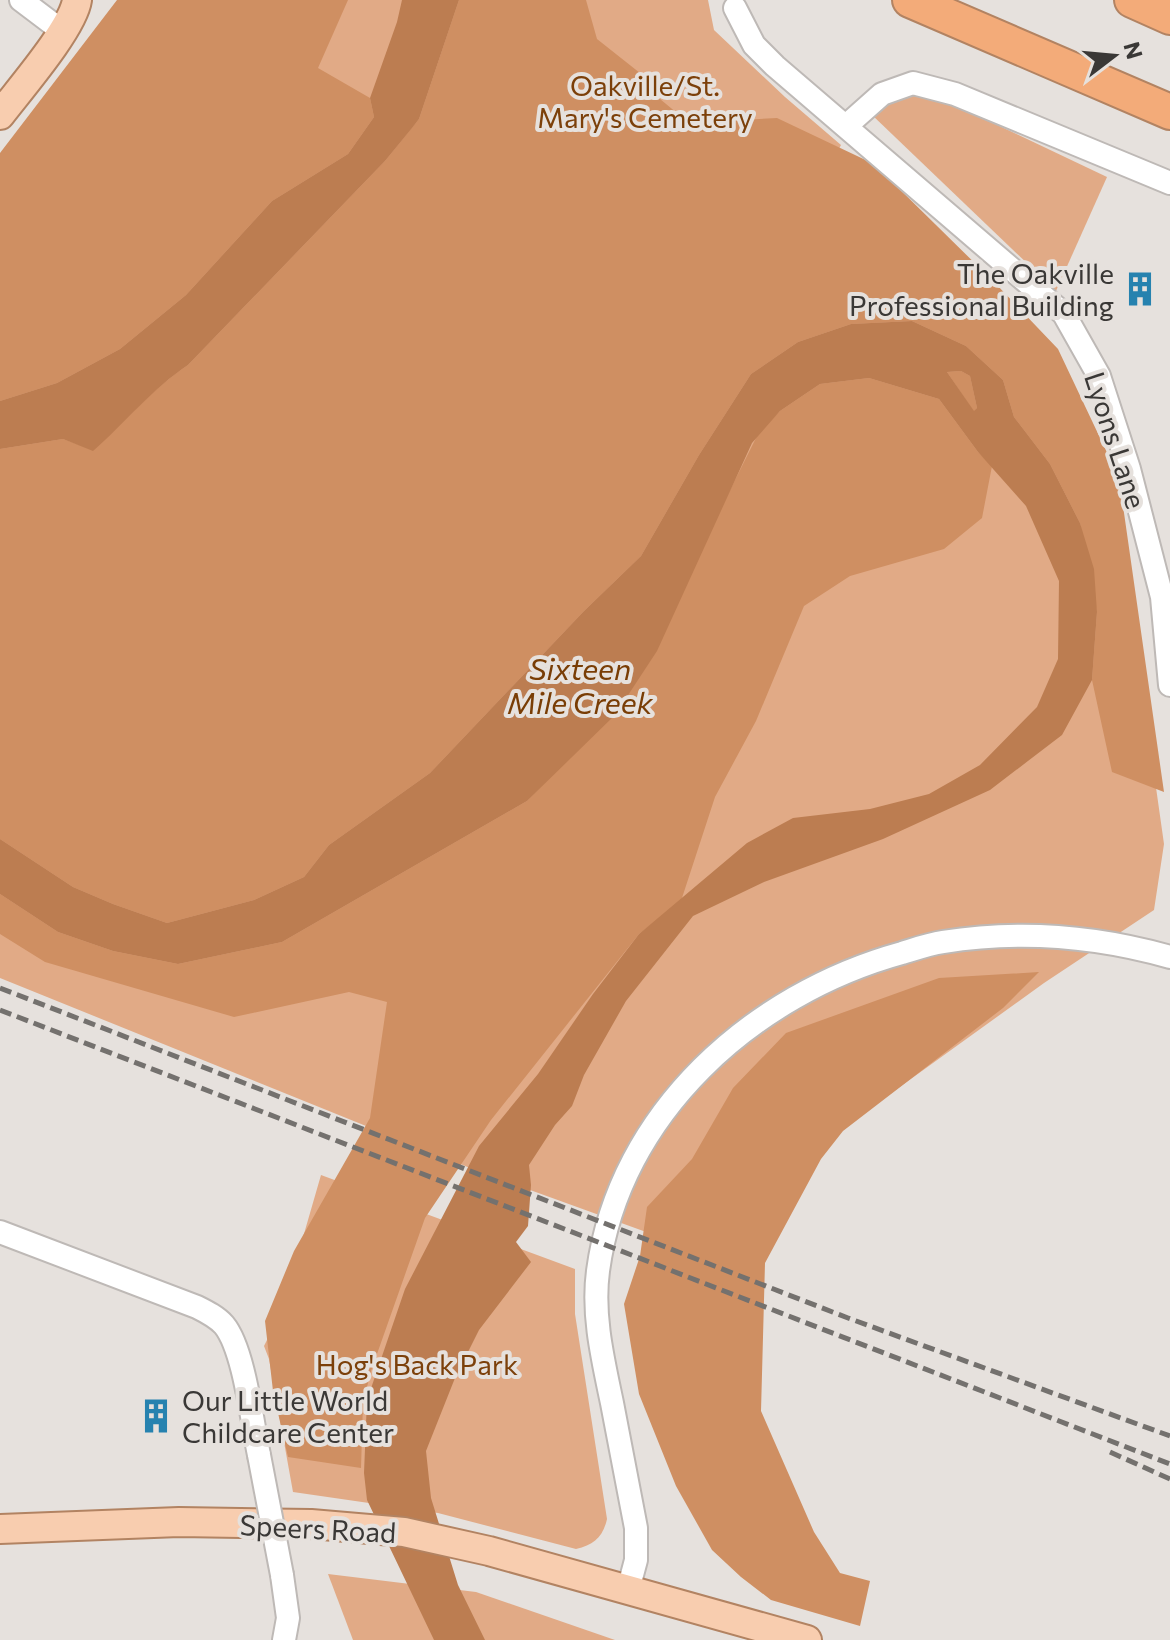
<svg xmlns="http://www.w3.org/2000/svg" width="1170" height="1640" viewBox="0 0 1170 1640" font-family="Commissioner,sans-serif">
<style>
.green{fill:#e1aa86}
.forest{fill:#cf8f62}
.water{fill:#bc7d51;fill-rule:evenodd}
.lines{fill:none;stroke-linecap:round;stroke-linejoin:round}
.minor-casing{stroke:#beb9b6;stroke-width:26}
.major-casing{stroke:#b28362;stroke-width:32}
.highway-casing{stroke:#b28362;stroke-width:38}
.minor{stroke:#fff;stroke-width:22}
.major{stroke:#f8cdaf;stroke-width:28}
.highway{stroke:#f3ab79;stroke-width:34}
.rail{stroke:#74716e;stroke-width:5;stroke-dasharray:12 6;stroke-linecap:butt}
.minor-bridge-casing{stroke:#beb9b6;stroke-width:26;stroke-linecap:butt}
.minor-bridge{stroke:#fff;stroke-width:22}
.labels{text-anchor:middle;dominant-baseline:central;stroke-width:8;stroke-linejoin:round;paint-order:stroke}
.park-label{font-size:28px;fill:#7c400a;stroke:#e6e1dd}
.poi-label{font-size:28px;fill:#3a3836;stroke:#e6e1dd;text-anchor:end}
.street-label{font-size:28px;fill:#3a3836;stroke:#e6e1dd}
.water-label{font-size:30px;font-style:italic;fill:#793d05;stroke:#e6e1dd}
</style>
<rect width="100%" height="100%" fill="#e6e1dd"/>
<g class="green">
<polygon points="128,0 708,0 714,30 785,97 841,145 831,164 1115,498 1164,844 1154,910 1044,983 779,1174 740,1266 475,1170 0,978 0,166"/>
<polygon points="928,92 1107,177 1056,291 871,114 894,95"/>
<path d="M321,1175L575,1269V1314L607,1519C603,1537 594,1545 576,1549L438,1513L293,1492L269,1359L264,1346L282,1310Z"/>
<polygon points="328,1574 476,1592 615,1640 353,1640"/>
</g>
<g class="forest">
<polygon points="117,0 348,0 318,68 370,98 374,117 348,154 272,201 186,295 120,349 57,383 0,401 0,153"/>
<path d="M459,0H586L597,39L645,77L660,99L689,123L777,118L874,164L996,284L1058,349L1119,478L1164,792L1112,772L1092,680L1097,612L1080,523L1050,464L1014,417L1003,380L966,346L912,321L851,324L798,342L751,374L699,455L641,556L584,611L430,773L329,845L304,877L254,900L167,923L113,904L73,887L0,839V449L63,439L93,450C125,422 153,388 188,365L385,161L419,119Z"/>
<polygon points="961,371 970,376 977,408 974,412 947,372"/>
<polygon points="869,378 939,399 978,452 992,466 982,518 944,549 850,576 804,606 756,721 715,797 681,901 639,934 491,1120 425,1218 371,1371 363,1403 361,1468 288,1457 273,1391 265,1321 294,1251 370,1118 387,1002 349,992 234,1017 45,962 0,934 0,894 58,932 113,951 178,964 282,942 527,801 570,757 712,526 759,432 780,411 820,384"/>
<polygon points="1039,972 1003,1008 843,1131 821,1159 765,1263 761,1411 814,1532 840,1573 870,1581 860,1626 771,1600 741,1577 712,1550 676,1486 639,1394 624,1304 640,1256 647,1207 692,1159 733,1088 786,1033 939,978"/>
</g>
<g class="water">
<path d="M402,0H459L419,119L412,128L385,161L188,365C153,388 125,423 93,451L63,439L0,449V401L57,383L120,349L186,295L272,201L348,154L374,117L370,98L397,22Z"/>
<path d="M912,321L966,346L1003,380L1014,417L1050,464L1080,523L1094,569L1097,612L1092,680L1062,735L990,790L883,839L764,882L693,916L626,1001L584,1075L572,1106L555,1125L529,1165L531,1185L528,1226L516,1242L531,1262L479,1330L455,1378L426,1451L431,1498L458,1585L485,1640H434L367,1500L364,1473L367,1400L405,1289L479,1146L538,1074L593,994L639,934L747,843L793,818L870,809L929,794L980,765L1037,707L1058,659L1059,581L1026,506L978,452L939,399L869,378L820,384L780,411L752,443L657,651L615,715L527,801L282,942L178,964L113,951L58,932L0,894V839L73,887L113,904L167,923L254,900L304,877L329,845L430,773L584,611L641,556L699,455L751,374L798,342L851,324ZM961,371L970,376L977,408L974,411L947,372Z"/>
</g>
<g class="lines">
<g class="minor-casing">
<g id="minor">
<polyline points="21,0 62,31"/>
<polyline points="735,8 754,45 775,66 1064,314 1099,376 1129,469 1162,597 1170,685"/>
<polyline points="846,126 882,94 913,83 955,94 1170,183"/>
<path d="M0,1232L197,1307C207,1312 217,1317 224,1325C244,1349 252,1422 259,1455"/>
<polyline points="282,1575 288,1618 284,1640"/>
<path d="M628,1590L636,1560V1528C628,1486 620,1444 612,1403C603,1360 592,1315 598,1271C619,1113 753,994 902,953C915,949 929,944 943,942C1019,930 1096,936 1170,957"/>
</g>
</g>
<g class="major-casing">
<g id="major">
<path d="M0,115C19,90 73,28 77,0"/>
<polyline points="0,1529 179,1522 311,1524 404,1532 489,1551 807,1640"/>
</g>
</g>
<g class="highway-casing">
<g id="highway">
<polyline points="910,0 1170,112"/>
<polyline points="1132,0 1170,17"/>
</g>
</g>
<use href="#minor" class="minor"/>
<use href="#major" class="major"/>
<use href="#highway" class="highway"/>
<g class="rail">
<polyline points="0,988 848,1318 1170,1436"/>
<polyline points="0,1010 1170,1464"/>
<polyline points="1110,1452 1170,1479"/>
</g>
<g class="minor-bridge-casing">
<polyline id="minor-bridge" points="259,1455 282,1575"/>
</g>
<use href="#minor-bridge" class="minor-bridge"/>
</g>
<defs>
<g id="building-bare" transform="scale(2.76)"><path d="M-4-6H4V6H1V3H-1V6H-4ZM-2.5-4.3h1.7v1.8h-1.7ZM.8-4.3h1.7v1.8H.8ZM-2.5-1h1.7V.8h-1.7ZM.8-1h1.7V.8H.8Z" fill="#2682af" stroke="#e6e1dd" stroke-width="2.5" paint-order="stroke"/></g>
</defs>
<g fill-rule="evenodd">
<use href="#building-bare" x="1140" y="289"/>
<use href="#building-bare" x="156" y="1416"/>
</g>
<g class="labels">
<g class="park-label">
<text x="645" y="85">Oakville/St.<tspan x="645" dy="32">Mary's Cemetery</tspan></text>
<text x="417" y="1364">Hog's Back Park</text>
</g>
<g class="poi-label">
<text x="1114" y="273">The Oakville<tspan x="1114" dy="32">Professional Building</tspan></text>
<text x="182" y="1400" text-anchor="start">Our Little World<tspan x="182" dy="32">Childcare Center</tspan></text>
</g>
<g class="street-label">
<text transform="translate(1116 440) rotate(72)">Lyons Lane</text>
<text transform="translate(318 1528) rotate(3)">Speers Road</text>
</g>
<g class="water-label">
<text x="580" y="667">Sixteen<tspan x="580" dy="34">Mile Creek</tspan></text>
</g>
</g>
<g transform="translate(1114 56) rotate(74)" stroke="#e6e1dd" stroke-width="6" paint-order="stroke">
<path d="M0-6L14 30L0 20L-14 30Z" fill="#3a3836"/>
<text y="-12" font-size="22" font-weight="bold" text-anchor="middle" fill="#3a3836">N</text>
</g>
</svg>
